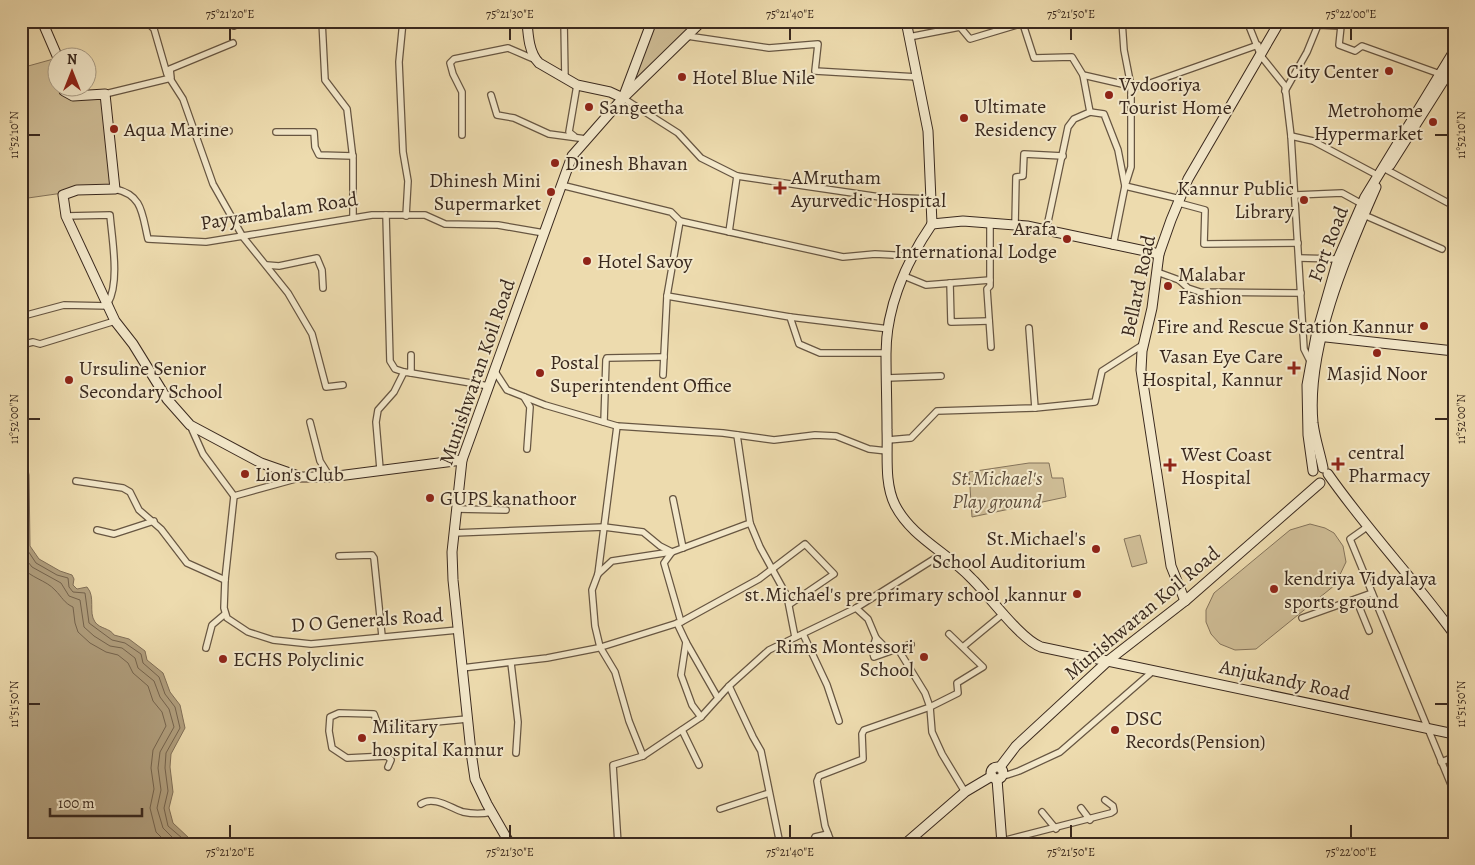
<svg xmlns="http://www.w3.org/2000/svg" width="1475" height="865" viewBox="0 0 1475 865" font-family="Alegreya,serif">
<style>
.green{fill:#cfbd96;stroke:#84735a}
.water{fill:#b09e7d;stroke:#816f57}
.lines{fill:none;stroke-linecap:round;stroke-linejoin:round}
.shore{stroke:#75644e;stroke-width:1}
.street-casing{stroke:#675642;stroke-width:8}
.secondary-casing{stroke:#3a291e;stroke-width:11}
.street{stroke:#f3e8ca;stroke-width:5.5}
.secondary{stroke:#f3e8ca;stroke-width:9}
.ticks{fill:none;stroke:#3a291e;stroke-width:2}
.poi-dot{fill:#8f2418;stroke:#f3e8ca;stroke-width:2}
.labels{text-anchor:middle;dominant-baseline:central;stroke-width:4;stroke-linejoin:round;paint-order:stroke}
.poi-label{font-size:20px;fill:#3a291e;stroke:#f3e8ca;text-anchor:start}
.street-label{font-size:20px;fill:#3a291e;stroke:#f3e8ca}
.park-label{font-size:20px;font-style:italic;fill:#5f4e3c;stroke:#f3e8ca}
.neatline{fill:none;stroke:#3a291e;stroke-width:2}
.ticks-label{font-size:12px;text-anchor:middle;fill:#3a291e}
</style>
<rect width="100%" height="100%" fill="#eddbae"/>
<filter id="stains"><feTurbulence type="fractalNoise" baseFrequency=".004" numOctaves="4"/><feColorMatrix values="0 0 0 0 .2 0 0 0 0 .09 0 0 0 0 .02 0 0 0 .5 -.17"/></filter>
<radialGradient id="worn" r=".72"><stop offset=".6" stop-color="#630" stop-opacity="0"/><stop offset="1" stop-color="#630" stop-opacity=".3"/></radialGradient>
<g class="green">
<polygon points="656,21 700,21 626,93"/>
<polygon points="57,58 58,88 64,88 64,91 105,94 115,189 56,194 21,199 21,68"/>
<polygon points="1029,463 1049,463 1052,478 1063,478 1066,497 972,517 969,472"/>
<polygon points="1310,524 1325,528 1334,533 1343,546 1346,562 1335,585 1256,649 1235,650 1220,644 1211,634 1206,622 1206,610 1214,593 1290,530"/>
<polygon points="1140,535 1147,563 1132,567 1124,539"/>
</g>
<path class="water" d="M21,453L27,463L29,475L30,546L39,559L60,571L72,575L74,579L73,585L77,589L87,587C96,597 88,612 95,622C100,629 110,628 114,635L129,639L145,651L147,660L163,673L170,692L180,705L185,728L171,754L170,767L173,792L169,808L173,823L190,839L200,844H21Z"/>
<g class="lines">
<g class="shore">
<polyline points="21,462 25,488 24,494 26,548 36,563 57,575 68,578 69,587 73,592 85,593 89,623 112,640 125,643 141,654 143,663 159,677 165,694 175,707 180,728 166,753 165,768 168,791 164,808 168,826 189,844"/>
<polyline points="21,553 32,567 61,583 69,596 80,600 84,627 94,636 110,646 122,648 135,658 138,668 154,681 160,697 169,709 174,727 160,752 158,768 161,790 157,808 163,828 179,844"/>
<path d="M21,566C30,578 46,580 55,590C62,597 64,603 73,607L75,623L78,632L90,643L106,652L118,655L128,663L133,673L148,686L153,701L162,712L166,726L153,750L151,768L154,789L150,808L156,832L168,844"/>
</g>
<g class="street-casing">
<g id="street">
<polyline points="146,21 154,29 167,74 183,99 213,184 243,237 288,293 312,334 326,387 343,385"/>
<polyline points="233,21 234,26"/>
<polyline points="322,21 325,80 347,109 353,159 353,216"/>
<polyline points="403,21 399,62 403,152 408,181 406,216"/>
<polyline points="564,21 565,79"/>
<polyline points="1022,21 1034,58 1072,57 1083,75 1131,86 1142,86 1258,45"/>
<polyline points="1122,21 1124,50 1131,86 1131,167 1125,186 1176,198 1179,203 1205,210 1204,244 1298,243"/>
<polyline points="1247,21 1261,56 1285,86 1291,136 1304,349 1310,361"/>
<polyline points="1341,26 1339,45 1355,51 1362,46 1440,74"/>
<polyline points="687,36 769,48 818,44 815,71 917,77"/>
<polyline points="909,37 960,27 970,39 1023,23"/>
<polyline points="1285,91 1307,52 1318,25 1341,26 1341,21"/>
<polyline points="105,94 171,78 170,69 233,43"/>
<polyline points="491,95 497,115 514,118 549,134 586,139"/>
<polyline points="623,98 678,133 701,158 737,176 880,197 931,199"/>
<polyline points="1090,112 1104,114 1118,150 1125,186 1113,246"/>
<polyline points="193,130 229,131"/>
<polyline points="276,132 314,132 315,147 319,155 353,156"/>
<polyline points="462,135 462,92 453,74 450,63 454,59 508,48 536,60"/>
<polyline points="574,136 569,132 577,85"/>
<polyline points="1291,136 1313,141 1377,175"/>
<polyline points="1387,170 1454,206"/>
<polyline points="561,185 671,212 680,221"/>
<path d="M115,189C143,195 142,214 148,239L206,242L372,215H425L445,224L498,225L544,233"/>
<polyline points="1295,195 1342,193 1362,204"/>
<polyline points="386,215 390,361 395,369 404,372"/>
<polyline points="1364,215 1442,249"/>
<path d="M66,216L110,215C112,239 120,282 108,303"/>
<polyline points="990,223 990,286 987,289 991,347"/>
<polyline points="1015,225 1016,177 1023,176 1024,154 1063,156"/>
<polyline points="1046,231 1068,127 1074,119 1090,112 1083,75"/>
<polyline points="729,232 737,176"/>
<polyline points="1299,258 1338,259"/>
<polyline points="267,265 279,266 317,258 322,270 323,288"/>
<polyline points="1157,272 1179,280 1188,288 1200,292 1301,293"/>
<polyline points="904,276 926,285 990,280"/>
<polyline points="950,283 951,322 989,321"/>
<polyline points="23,316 64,305 109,306"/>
<polyline points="790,317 889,329"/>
<polyline points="1029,328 1035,408"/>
<polyline points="21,345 33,342 40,344 115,321"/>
<polyline points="886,353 820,353 799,344 790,317 667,296 680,221 843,257 875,254 912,256"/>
<polyline points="607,358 664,357"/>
<polyline points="494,370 507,390 545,405 617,426 723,433 774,440 815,435 836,436 869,449 887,451"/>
<polyline points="411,373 489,386"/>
<polyline points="663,375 667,296"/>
<polyline points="887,378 941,376"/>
<polyline points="524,397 530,407 527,449"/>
<polyline points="310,422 320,461 330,477"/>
<polyline points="604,422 606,360"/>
<polyline points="190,425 203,454 234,496"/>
<polyline points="617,426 598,574 592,590 595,626 600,647 615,672 629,721 643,756 701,717"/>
<polyline points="888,440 911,438 937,411 1035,408 1095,402 1102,371 1144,344"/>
<polyline points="380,469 376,422 378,410 394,392 404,372 411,373 411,355"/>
<polyline points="76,481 123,488 130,492 139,510 161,529 187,563 225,580"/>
<polyline points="234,496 225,580 224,608 227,618 248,632 273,640 311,644 458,630"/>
<polyline points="234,496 299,478"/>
<polyline points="673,499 683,548"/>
<polyline points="456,509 506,510"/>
<polyline points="750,523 760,547 787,596 795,637"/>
<polyline points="1367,527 1350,539 1454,792"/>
<polyline points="97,530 114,534 154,521"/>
<polyline points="454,533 604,527 643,532 660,546 672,552"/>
<polyline points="339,556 372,555 374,558 382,636"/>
<polyline points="598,574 612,561 671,552"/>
<polyline points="1356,599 1369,631"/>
<polyline points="856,608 868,619 876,638 888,650"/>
<polyline points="1302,618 1372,593"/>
<polyline points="681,622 664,563 672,552 750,523 737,435"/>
<polyline points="677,623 686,642 681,675 692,705 701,717 729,686 769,650 856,608 942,554"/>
<polyline points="803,634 827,685 839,721"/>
<polyline points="876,638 872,650 874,657 911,644"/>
<polyline points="686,642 718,698"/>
<polyline points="964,646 1004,613"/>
<polyline points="206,648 212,625 225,614"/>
<polyline points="898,649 925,693 930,707 932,732 942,754 965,792"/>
<polyline points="511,663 518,722 516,753"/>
<polyline points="462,668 547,658 598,648 681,622 759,579 805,544 834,574 790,604"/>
<polyline points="729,686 753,737 761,751 780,844"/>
<polyline points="682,730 699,765"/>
<polyline points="1441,762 1454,757"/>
<polyline points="388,767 391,760 387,756 347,758 332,748 329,731 330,717 339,713 374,714 378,725 384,727 467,719"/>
<polyline points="1003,774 1007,775 1019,771 1060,752 1153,671"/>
<path d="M421,804C433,795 451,808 463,812C473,814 482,814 492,812"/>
<polyline points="1081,808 1090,820"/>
<polyline points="720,809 769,793"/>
<polyline points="1042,812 1056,829"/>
<polyline points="1002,841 1111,813 1114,811 1113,806 1105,800"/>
<polyline points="618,844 613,765 643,756"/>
<polyline points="812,844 815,837 828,834"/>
<polyline points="832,844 825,826 817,781 819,776 863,759 862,734 864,730 930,707 958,693 957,683 983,667 949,634"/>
</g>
</g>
<g class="secondary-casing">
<g id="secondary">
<polyline points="42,21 58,58"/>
<path d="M527,21C528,35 529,53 539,63L577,85L610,92L623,98L652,21"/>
<polyline points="906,21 928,131 932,224"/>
<polyline points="64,88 64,91 73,96 105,94 115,189 77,190 63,195 66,216 115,321 133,344 167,399 190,425 261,463 301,477 330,477 462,460"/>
<polyline points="1390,165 1454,64"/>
<path d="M932,224C906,262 886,308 886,354C886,379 887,405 887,430C888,454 884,483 895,505C912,538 947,552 971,578C989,595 1019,638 1041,647L1454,734"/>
<polyline points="932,224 963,221 1027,226 1159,254"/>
<polyline points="1317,336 1454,351"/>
<path d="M1323,468C1320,453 1315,439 1313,423C1306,348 1346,255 1376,187"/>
<polyline points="1313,471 1308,435 1307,385 1316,336 1338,259 1365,197 1454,51"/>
<path d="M1328,474C1367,530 1414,579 1454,634"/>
<polyline points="1185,601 1171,566 1141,370 1142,351 1152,308 1159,254 1171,220 1188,179 1280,21"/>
<circle cx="997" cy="773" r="6"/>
<polyline points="1000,767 1016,746 1109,660 1185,601 1320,483"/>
<polyline points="997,779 1002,844"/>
<polyline points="510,844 487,804 475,779 471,752 453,580 452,552 462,460 572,156 623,98 702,21"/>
<polyline points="905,844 965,792 992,776"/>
</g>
</g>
<use href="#street" class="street"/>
<use href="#secondary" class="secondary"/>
</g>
<path class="ticks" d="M230,28V40M510,28V40M790,28V40M1071,28V40M1351,28V40M28,135H40M1435,135H1448M28,419H40M1435,419H1448M28,704H40M1435,704H1448M230,825V838M510,825V838M790,825V838M1071,825V838M1351,825V838"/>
<g class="poi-dot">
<circle cx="1389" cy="71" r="5"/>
<circle cx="682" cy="77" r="5"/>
<circle cx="1109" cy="95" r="5"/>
<circle cx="589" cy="107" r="5"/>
<circle cx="964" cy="118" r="5"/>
<circle cx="1433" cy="122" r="5"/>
<circle cx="114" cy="129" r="5"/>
<circle cx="555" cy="163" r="5"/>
<path d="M777.5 180.5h5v5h5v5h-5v5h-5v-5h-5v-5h5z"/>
<circle cx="551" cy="192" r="5"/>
<circle cx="1304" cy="200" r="5"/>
<circle cx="1067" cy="239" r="5"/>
<circle cx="587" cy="261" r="5"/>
<circle cx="1168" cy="286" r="5"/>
<circle cx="1424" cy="326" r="5"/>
<circle cx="1377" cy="353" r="5"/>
<path d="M1291.5 360.5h5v5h5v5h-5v5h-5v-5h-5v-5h5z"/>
<circle cx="540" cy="373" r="5"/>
<circle cx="69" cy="380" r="5"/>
<path d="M1335.5 456.5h5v5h5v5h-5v5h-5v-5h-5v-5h5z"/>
<path d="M1167.5 457.5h5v5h5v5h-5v5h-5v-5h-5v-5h5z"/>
<circle cx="245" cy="474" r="5"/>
<circle cx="430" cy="498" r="5"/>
<circle cx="1096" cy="549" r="5"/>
<circle cx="1274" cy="589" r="5"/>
<circle cx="1077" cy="594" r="5"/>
<circle cx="924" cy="657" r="5"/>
<circle cx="223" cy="659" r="5"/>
<circle cx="1115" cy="730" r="5"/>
<circle cx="362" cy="738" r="5"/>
</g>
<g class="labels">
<g class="poi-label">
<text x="1379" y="71" text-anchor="end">City Center</text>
<text x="692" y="77">Hotel Blue Nile</text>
<text x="1119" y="84">Vydooriya<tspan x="1119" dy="23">Tourist Home</tspan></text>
<text x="974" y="106">Ultimate<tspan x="974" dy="23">Residency</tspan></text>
<text x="599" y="107">Sangeetha</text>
<text x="1423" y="110" text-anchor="end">Metrohome<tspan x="1423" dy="23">Hypermarket</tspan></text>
<text x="124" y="129">Aqua Marine</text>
<text x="565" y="163">Dinesh Bhavan</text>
<text x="791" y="177">AMrutham<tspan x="791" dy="23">Ayurvedic Hospital</tspan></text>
<text x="541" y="180" text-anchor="end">Dhinesh Mini<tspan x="541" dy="23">Supermarket</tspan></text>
<text x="1294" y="188" text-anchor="end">Kannur Public<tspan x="1294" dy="23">Library</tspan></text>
<text x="1057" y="228" text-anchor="end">Arafa<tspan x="1057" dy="23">International Lodge</tspan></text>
<text x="597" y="261">Hotel Savoy</text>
<text x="1178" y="274">Malabar<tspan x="1178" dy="23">Fashion</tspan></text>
<text x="1414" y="326" text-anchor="end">Fire and Rescue Station Kannur</text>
<text x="1283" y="356" text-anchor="end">Vasan Eye Care<tspan x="1283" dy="23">Hospital, Kannur</tspan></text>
<text x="550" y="362">Postal<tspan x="550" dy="23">Superintendent Office</tspan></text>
<text x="79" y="368">Ursuline Senior<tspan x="79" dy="23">Secondary School</tspan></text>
<text x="1377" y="373" text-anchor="middle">Masjid Noor</text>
<text x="1348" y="452">central<tspan x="1348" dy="23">Pharmacy</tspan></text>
<text x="1181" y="454">West Coast<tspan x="1181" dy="23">Hospital</tspan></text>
<text x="255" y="474">Lion's Club</text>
<text x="440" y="498">GUPS kanathoor</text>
<text x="1086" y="538" text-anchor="end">St.Michael's<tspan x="1086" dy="23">School Auditorium</tspan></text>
<text x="1284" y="578">kendriya Vidyalaya<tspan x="1284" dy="23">sports ground</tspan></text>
<text x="1067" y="594" text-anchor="end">st.Michael's pre primary school ,kannur</text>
<text x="914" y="646" text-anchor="end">Rims Montessori<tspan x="914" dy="23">School</tspan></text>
<text x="233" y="659">ECHS Polyclinic</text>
<text x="1125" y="718">DSC<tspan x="1125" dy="23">Records(Pension)</tspan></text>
<text x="372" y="726">Military<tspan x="372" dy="23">hospital Kannur</tspan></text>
</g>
<g class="street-label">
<text transform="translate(279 211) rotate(-9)">Payyambalam Road</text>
<text transform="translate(1328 244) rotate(-69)">Fort Road</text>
<text transform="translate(1138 286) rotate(-78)">Bellard Road</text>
<text transform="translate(477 372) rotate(-71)">Munishwaran Koil Road</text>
<text transform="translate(1142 613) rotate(-40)">Munishwaran Koil Road</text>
<text transform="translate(367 620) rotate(-4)">D O Generals Road</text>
<text transform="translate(1285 680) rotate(12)">Anjukandy Road</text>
</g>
<g class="park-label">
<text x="997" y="478">St.Michael's<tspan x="997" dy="23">Play ground</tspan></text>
</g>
</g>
<rect width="1475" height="865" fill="none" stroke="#eddbae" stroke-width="55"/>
<g transform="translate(72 72)"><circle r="24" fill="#f3e8ca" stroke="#a99c85"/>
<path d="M0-4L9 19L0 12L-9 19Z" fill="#8f2418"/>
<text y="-8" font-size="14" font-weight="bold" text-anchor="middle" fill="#3a291e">N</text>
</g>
<path d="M50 808v8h92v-8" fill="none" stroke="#3a291e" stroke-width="2.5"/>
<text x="58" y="808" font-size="15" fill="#3a291e" stroke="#f3e8ca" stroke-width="4" paint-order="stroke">100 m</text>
<rect x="28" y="28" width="1420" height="810" class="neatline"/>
<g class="ticks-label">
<text x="230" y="18">75°21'20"E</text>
<text x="510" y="18">75°21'30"E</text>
<text x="790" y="18">75°21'40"E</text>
<text x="1071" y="18">75°21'50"E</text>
<text x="1351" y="18">75°22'00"E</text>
<text transform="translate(14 135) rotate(-90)" y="4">11°52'10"N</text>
<text transform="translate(1461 135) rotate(-90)" y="4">11°52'10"N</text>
<text transform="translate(14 419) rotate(-90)" y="4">11°52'00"N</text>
<text transform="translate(1461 419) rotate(-90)" y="4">11°52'00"N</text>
<text transform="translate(14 704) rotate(-90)" y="4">11°51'50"N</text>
<text transform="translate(1461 704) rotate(-90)" y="4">11°51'50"N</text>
<text x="230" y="856">75°21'20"E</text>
<text x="510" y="856">75°21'30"E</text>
<text x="790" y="856">75°21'40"E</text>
<text x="1071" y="856">75°21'50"E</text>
<text x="1351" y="856">75°22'00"E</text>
</g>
<rect width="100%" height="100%" filter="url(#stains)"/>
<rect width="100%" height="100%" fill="url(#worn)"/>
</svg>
